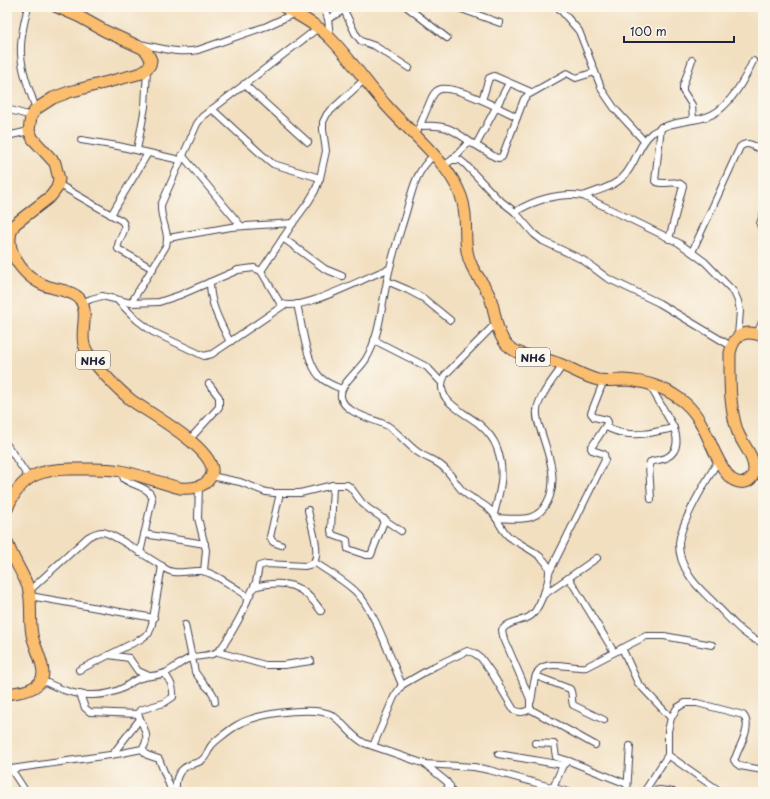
<svg xmlns="http://www.w3.org/2000/svg" width="770" height="799" viewBox="0 0 770 799" font-family="'Playpen Sans',sans-serif">
<style>
.lines{fill:none;stroke-linecap:round;stroke-linejoin:round}
.street-casing{stroke:#413e4f;stroke-width:8}
.highway-casing{stroke:#413e4f;stroke-width:13}
.street{stroke:#fff;stroke-width:6}
.highway{stroke:#fbbd6e;stroke-width:11}
.labels{text-anchor:middle;dominant-baseline:central;stroke-width:3;stroke-linejoin:round;paint-order:stroke}
.shield{fill:#fbf7ec;stroke:#636270;stroke-width:1}
.shield-label{font-size:11px;font-weight:bold;fill:#22223b}
</style>
<rect width="100%" height="100%" fill="#fbf7ec"/>
<filter id="ink" filterUnits="userSpaceOnUse"><feTurbulence type="fractalNoise" baseFrequency=".025" numOctaves="2"/><feDisplacementMap in="SourceGraphic" scale="8" xChannelSelector="R" yChannelSelector="G"/><feConvolveMatrix kernelMatrix="1 2 1 2 8 2 1 2 1" color-interpolation-filters="sRGB"/></filter>
<filter id="wash" filterUnits="userSpaceOnUse"><feTurbulence type="fractalNoise" baseFrequency=".012" numOctaves="4" result="noise"/><feDisplacementMap in="SourceGraphic" scale="16" xChannelSelector="R" yChannelSelector="G"/><feGaussianBlur stdDeviation="0.9" result="paint"/><feColorMatrix in="noise" values="0 0 0 0 0 0 0 0 0 0 0 0 0 0 0 0 0 1.4 0 .05"/><feComposite in="paint" operator="in"/></filter>
<g filter="url(#wash)">
<rect width="100%" height="100%" fill="#f2dfc0"/>
</g>
<g filter="url(#ink)">
<g class="lines">
<g class="street-casing">
<g id="street">
<path d="M28,7C24,22 20,38 21,54C22,73 30,91 36,109"/>
<polyline points="324,7 328,19 330,36"/>
<polyline points="407,7 447,38"/>
<polyline points="456,7 500,23"/>
<polyline points="558,7 579,31 602,90 615,109 644,141"/>
<polyline points="344,10 355,33 361,41 375,46 409,68"/>
<polyline points="328,19 349,7"/>
<path d="M140,44C160,48 178,54 198,50L267,26L295,13"/>
<polyline points="692,60 683,86 683,91 692,105 693,120"/>
<polyline points="244,84 308,142"/>
<polyline points="482,100 489,78 494,76 531,92"/>
<polyline points="7,109 31,116"/>
<polyline points="212,109 261,154 273,164 320,178"/>
<path d="M420,126C447,124 452,129 473,144"/>
<path d="M661,127L655,181C663,187 676,178 683,186L669,239"/>
<polyline points="7,136 29,131"/>
<path d="M415,137L432,97C434,93 436,90 441,89C458,86 501,109 517,117"/>
<polyline points="81,140 118,146 180,160"/>
<polyline points="476,145 509,83"/>
<polyline points="137,150 145,107 147,69"/>
<polyline points="182,155 241,226"/>
<polyline points="452,160 467,144 470,143 474,144 495,157 498,158 502,157 524,99 528,95 567,73 576,78 595,72"/>
<polyline points="443,166 452,160 460,160 465,164 497,198 515,212 534,234 543,241 583,260 607,278 659,303 731,346"/>
<path d="M58,184L122,221C130,230 116,239 118,249L153,269"/>
<path d="M583,196C596,191 614,187 624,176C636,164 638,144 652,133C665,124 678,123 692,120C701,119 711,116 718,111C733,100 746,77 753,61"/>
<path d="M515,212C534,200 561,192 583,196L679,243L705,262L734,292L738,301L740,311L738,335"/>
<polyline points="111,215 148,153"/>
<polyline points="763,215 760,224 763,233"/>
<polyline points="168,238 231,227 293,223"/>
<polyline points="283,238 325,269 342,276"/>
<path d="M692,252L740,147C748,140 755,147 763,151"/>
<polyline points="261,271 293,223 309,201 315,191 320,178 326,151 323,130 323,122 327,114 365,79"/>
<polyline points="387,281 408,290 423,298 450,320"/>
<path d="M210,282C210,305 220,322 230,342"/>
<polyline points="119,302 137,320 153,332 204,356 212,354 284,305"/>
<path d="M82,303L91,299L102,296L131,303L159,302L180,295L238,270L254,268L261,271L280,303C300,314 366,276 389,269"/>
<path d="M131,303L166,246C170,231 160,221 161,205L197,124L202,117L318,28"/>
<path d="M297,304C302,324 306,363 320,377C326,383 334,386 342,389"/>
<polyline points="757,334 763,320"/>
<polyline points="374,340 427,367 441,382"/>
<path d="M649,384L672,424C678,436 680,451 666,458C661,460 655,460 650,462L649,465L651,499"/>
<path d="M605,427C611,429 617,432 623,433C640,437 658,431 674,428"/>
<polyline points="189,440 219,407 219,397 209,384"/>
<polyline points="7,445 29,478"/>
<path d="M718,461C707,480 680,523 679,544C679,554 683,566 689,575C696,587 709,597 718,607C729,618 747,640 763,642"/>
<path d="M121,471L124,479C133,486 152,487 152,500L140,553"/>
<polyline points="211,476 240,482 266,492 274,493 300,493 333,485 347,485 351,488 362,503 369,509 401,531"/>
<polyline points="333,485 331,531 333,535 347,540 348,549 366,555 371,555 385,519"/>
<polyline points="199,486 198,518 206,550 204,571"/>
<polyline points="280,493 270,537 273,542 281,545"/>
<path d="M494,514C500,491 506,472 497,448C494,439 486,430 479,424C463,411 432,400 445,375L496,323"/>
<path d="M496,518C520,519 540,524 550,496C557,475 548,454 542,434C539,426 536,418 537,410C538,397 556,376 563,365"/>
<polyline points="144,534 205,544"/>
<path d="M314,562C327,571 342,579 354,590C374,607 391,660 402,685"/>
<polyline points="550,571 605,460 604,454 592,450 591,448 608,422 607,420 594,417 591,413 604,380"/>
<polyline points="569,578 614,652"/>
<path d="M254,587C285,579 303,584 321,611"/>
<path d="M29,591L88,537C93,534 98,532 103,532C115,534 149,559 162,566C173,577 186,570 201,571C213,572 232,586 243,593C245,595 247,597 247,600C247,607 223,649 217,652C209,657 199,655 190,658C182,661 175,668 167,672C158,677 147,675 138,679C133,681 129,684 125,687C116,692 103,695 93,695C74,696 58,688 41,680"/>
<polyline points="30,596 154,618"/>
<polyline points="542,596 597,558"/>
<path d="M247,601L256,582L259,566L266,564L305,566C308,565 312,565 314,562C321,551 310,522 308,510"/>
<polyline points="185,625 195,672 203,683 211,691 214,696 215,702"/>
<polyline points="622,648 638,683 671,718"/>
<polyline points="218,652 265,665 284,665 311,661"/>
<polyline points="109,655 129,658 138,671 149,676"/>
<polyline points="79,670 141,639 149,633 152,624 162,566"/>
<path d="M536,676L570,689C573,694 571,700 573,705L604,720"/>
<polyline points="80,694 85,708 90,712 138,714"/>
<path d="M531,701C533,692 533,683 536,675C543,657 571,669 586,667L646,636H664L712,645"/>
<polyline points="530,709 595,745"/>
<polyline points="535,743 554,744 556,757 569,761"/>
<path d="M373,746L394,697L402,685L435,666L467,651L474,653L481,658L493,675L514,710C520,713 524,713 530,709V699L525,687L503,636L502,630C508,621 520,622 529,617C538,613 549,583 549,572C550,557 522,546 511,538C501,532 499,519 491,511C484,503 473,500 465,493C457,487 453,476 445,469C438,461 428,459 419,453C407,445 399,433 388,426C375,419 344,414 341,397C339,384 360,370 366,359C379,338 381,310 386,286C390,263 397,242 404,219C412,194 413,174 434,155"/>
<polyline points="142,749 147,755 159,759 172,792"/>
<polyline points="498,754 563,765"/>
<polyline points="112,755 140,719"/>
<polyline points="668,755 721,792"/>
<polyline points="425,764 447,782 452,792"/>
<polyline points="7,766 11,769 26,792"/>
<path d="M11,769L117,754L142,749C152,738 142,725 138,714L140,710L164,703L173,697C174,687 170,681 165,674"/>
<polyline points="553,788 563,765 569,761 627,784"/>
<path d="M176,792C175,778 178,769 192,764C196,763 201,762 203,759C207,756 208,750 211,746C214,742 218,739 222,736C231,729 240,722 251,719C268,713 316,706 332,715C344,723 351,736 364,743L425,764L474,767L489,770L569,792"/>
<polyline points="443,792 450,786"/>
<polyline points="627,792 630,746"/>
<path d="M644,792L668,755V731L671,718L677,708L685,703H697L743,715C753,726 740,744 736,756L734,760L736,763L740,766L763,770"/>
<polyline points="648,792 660,790 673,792"/>
</g>
</g>
<g class="highway-casing">
<g id="highway">
<path d="M284,7C299,16 318,25 330,38C350,58 366,83 385,104C409,132 448,161 461,196C468,214 464,233 467,251C470,271 483,280 490,297C496,313 495,332 507,345C518,356 536,357 551,361C567,365 581,376 598,380C607,381 616,380 624,380C645,381 664,387 680,399C706,417 709,450 727,474C735,486 754,486 754,469C754,455 741,443 737,430C729,406 730,378 730,353C734,334 745,329 763,336"/>
<path d="M7,509C21,474 42,468 78,469C92,469 107,468 121,471C141,475 160,483 180,488C189,489 204,488 210,478C226,454 147,412 131,400C119,390 107,378 97,366C92,360 87,353 84,345C80,330 90,311 79,298C70,289 53,290 42,284C22,275 0,246 15,224L51,196L57,188L59,179L55,163L33,139L29,131L31,116L36,109L53,98L69,92L142,73L150,65L151,60L147,52L142,48L105,31L80,17L57,7"/>
<path d="M7,542C12,558 22,571 28,587C33,604 28,622 33,639C36,649 46,669 42,678C37,691 19,692 7,694"/>
</g>
</g>
<use href="#street" class="street"/>
<use href="#highway" class="highway"/>
</g>
</g>
<g class="labels">
<g class="shield">
<rect x="516" y="348" width="34" height="18" rx="3"/>
<rect x="76" y="351" width="34" height="18" rx="3"/>
</g>
<g class="shield-label">
<text x="533" y="357">NH6</text>
<text x="93" y="360">NH6</text>
</g>
</g>
<rect width="770" height="799" fill="none" stroke="#fbf7ec" stroke-width="24"/>
<path d="M624 36v6h110v-6" fill="none" stroke="#22223b" stroke-width="2"/>
<text x="630" y="36" font-size="12" fill="#22223b" stroke="#fbf7ec" stroke-width="3" paint-order="stroke">100 m</text>
</svg>
